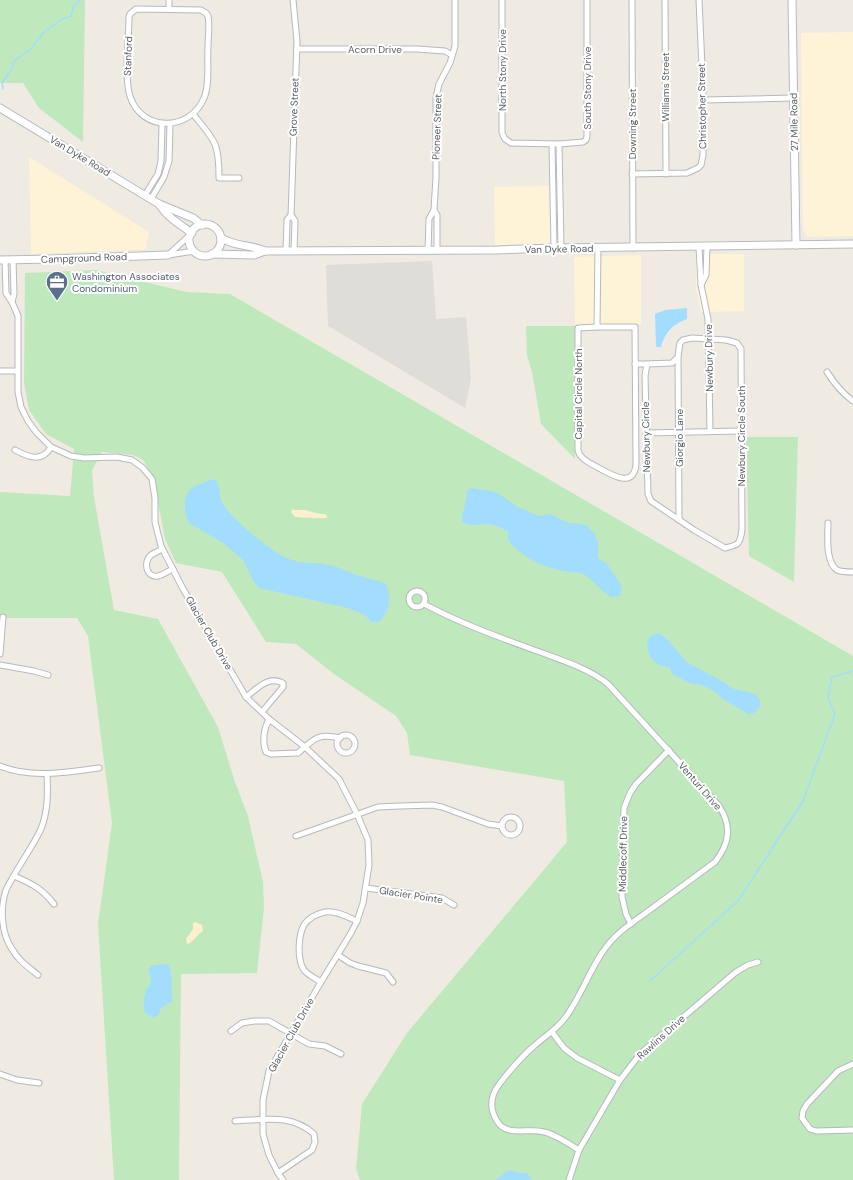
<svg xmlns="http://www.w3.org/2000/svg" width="853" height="1180" viewBox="0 0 853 1180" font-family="'DM Sans',sans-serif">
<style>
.commercial{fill:#fff3d7}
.industrial{fill:#dfddd7}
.green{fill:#bfe9bc}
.sand{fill:#feefce}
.water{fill:#a2ddff}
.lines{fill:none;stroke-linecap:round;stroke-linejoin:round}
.stream{stroke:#a2ddff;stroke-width:1.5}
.street-casing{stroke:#b5b9be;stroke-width:7}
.secondary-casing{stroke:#b6bac0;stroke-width:9}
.street{stroke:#fff;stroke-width:5}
.secondary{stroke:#fff;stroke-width:7}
.labels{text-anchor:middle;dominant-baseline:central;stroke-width:4;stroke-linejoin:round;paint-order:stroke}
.street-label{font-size:10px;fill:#5a6065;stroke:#fff}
.service-label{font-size:10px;fill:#4e5e75;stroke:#fff;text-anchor:start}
</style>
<rect width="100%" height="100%" fill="#efebe2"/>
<g class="commercial">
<polygon points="853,32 853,236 807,237 803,228 801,33"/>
<polygon points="29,157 149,232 146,249 31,254"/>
<polygon points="549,186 551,244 495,245 494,187"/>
<polygon points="696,254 744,254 744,311 701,312 696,286"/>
<polygon points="641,255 641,324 575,326 574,257"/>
</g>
<polygon class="industrial" points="432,261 436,319 466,317 471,379 465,408 328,326 326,265"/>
<g class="green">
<polygon points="0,0 85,0 83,142 39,108 23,83 0,83"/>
<polygon points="96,270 186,292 230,294 853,656 853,1180 360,1180 356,1169 362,1104 407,1033 567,842 564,781 410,755 407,733 396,716 334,674 296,644 266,642 222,572 176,563 165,539 153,476 143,460 133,455 102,452 92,470 94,497 114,610 158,619 218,727 235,782 248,816 263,882 264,908 257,973 181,974 179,1180 114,1180 98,924 112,823 88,636 77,618 0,618 0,492 70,496 74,449 46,434 29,410 24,383 25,273"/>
<polygon points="526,326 575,326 575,459 541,424 532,372 527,355"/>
<polygon points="746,437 798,437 794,582 749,556"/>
</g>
<g class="sand">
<path d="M292,509C297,511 301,509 305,510C313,512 317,514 325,514L328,517C321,520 303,517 295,517L291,512Z"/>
<path d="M195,922L202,925L203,931C197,934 193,943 187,944L186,939L193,929V923Z"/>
</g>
<g class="water">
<path d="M687,308V319C673,324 665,332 661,347H657L656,346L655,314L665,310Z"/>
<path d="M212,479L217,481C220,488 219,496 222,502C229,517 274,554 289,559C302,564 315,562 328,565C338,566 346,571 354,574C365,578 376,580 386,584C392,600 390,610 379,622H371L365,615L348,608L259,588L253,580L244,561L223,543L189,523C184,514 182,496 191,489C196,485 206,482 212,479Z"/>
<path d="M471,488L496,492L518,507L539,516L551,514L566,522L586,525L595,534L598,543V558L607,564L622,586L620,596L611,597C601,591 594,581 585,575C580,572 570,572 564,571C543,567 522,558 508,540V532C502,528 495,524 488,524C478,524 471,527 462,522C462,511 467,502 467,491Z"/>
<path d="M659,633L666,638L688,663L720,680L734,689L755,694L760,700V707L754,713L748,714L726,701L712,690L702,685L689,683L672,674L670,667C654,667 647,656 647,641L652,635Z"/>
<path d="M162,964L169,965L171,972L172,1001L161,1008L159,1014L153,1018L151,1015L148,1016C142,1009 143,1000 146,991C147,988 150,985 151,982C152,978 150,974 148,970L151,966Z"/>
<polygon points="512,1170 518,1173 525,1173 528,1174 532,1180 496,1180 507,1171"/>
</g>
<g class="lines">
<g class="stream">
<polyline points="3,89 2,83 11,70 15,60 30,50 44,32 62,19 71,16 74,5 81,0"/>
<polyline points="650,981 738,901 803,801 835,714 828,698 832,677 853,671"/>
</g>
<g class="street-casing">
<g id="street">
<polyline points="293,0 297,41 291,215 295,221 294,251"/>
<polyline points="502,0 502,133 505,139 511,143 559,144 583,142 586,140 587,136 587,0"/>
<polyline points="632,0 633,248"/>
<polyline points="665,0 666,174"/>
<path d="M136,9L201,10L206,13L208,16C210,26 208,37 208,47C207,61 210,85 204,98C190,132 141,132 130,96C124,78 129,38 129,17L130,14Z"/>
<polyline points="169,9 169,0"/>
<polyline points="297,49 417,49 445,51 452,55"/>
<polyline points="703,100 794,98"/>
<path d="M193,114C215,141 219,142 219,178H239"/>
<polyline points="552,144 554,248"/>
<polyline points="559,144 561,248"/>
<polyline points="632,174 687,173 698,168 701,165 703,155 703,89 699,0"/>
<polyline points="145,195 158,174 161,161 162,124"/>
<polyline points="151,199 164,177 169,161 170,124"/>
<polyline points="699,247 701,285 706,275 707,246"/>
<polyline points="286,251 287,220 291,215"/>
<polyline points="428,251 429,219 434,210"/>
<polyline points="437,251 437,215 434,210 436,177 436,97 439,84 450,63 455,46 455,0"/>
<polyline points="168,255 190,235"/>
<polyline points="169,255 194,251"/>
<polyline points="5,260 6,293 12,302 14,294 13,260"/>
<polyline points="701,285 708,319 710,431"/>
<polyline points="12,302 18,316 18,392 21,407 28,421 36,432 51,447 71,456 84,458 117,457 132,460 143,468 152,479 155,498 155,522 161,546 182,587 246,697 269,719 305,747 339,779 357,814 368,840 369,865 363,903 357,921 351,933 321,982 269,1071 263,1100 263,1134 269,1155 278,1173 283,1180"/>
<path d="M597,327H635L636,464C634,490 610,474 597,467C592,464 584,461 581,456C579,455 579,452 578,450V328Z"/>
<polyline points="597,327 598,248"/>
<path d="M692,338L726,340L737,343L741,349L742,530C740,544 739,545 725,548L694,530L651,501L648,494L645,376L647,364L672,363L678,357L679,349L680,343L683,340Z"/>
<polyline points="678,357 679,520"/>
<polyline points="635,364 647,364"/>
<polyline points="0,371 18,371"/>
<path d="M827,372C834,383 842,393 853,401"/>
<polyline points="646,433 741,431"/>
<path d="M15,450C28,457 42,463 51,447"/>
<path d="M828,523C828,535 825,562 837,570C841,572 848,572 853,572"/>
<path d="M162,549C159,551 154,553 151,555C143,562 146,578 158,576C163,575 168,571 173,569"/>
<circle cx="417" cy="599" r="8"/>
<path d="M424,604C460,623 498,637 537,651C561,660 588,668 608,684L719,806C732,826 730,843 715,862C693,878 670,895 647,912C636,920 623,928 614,938C592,960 584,993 565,1018C556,1030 545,1036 534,1046C523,1055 503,1078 496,1089C490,1100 490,1110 497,1121C507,1138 529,1127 544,1132C555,1134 569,1144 579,1150"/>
<polyline points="0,654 3,617"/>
<polyline points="0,665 34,671 48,675"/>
<path d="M246,697C257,689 268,675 283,683V687L262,712"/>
<path d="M269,719C264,729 262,741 266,752L271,754L298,753C314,739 317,733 340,738"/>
<circle cx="346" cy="744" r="9"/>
<path d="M0,766C32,779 67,772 99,768"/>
<circle cx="511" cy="826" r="9"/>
<polyline points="296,836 378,807 400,806 432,805 442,807 488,824 502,826"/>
<path d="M14,876C33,884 42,889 54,904"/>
<polyline points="366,888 442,898 454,905"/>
<polyline points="631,924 626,914 622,897 624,808 630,793 636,784 669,750"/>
<polyline points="338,955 350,963 358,966 386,973 393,982"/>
<path d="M38,975C28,967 18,960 12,949C1,933 0,908 6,890C16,869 31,850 41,829C48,811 48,793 47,774"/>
<path d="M321,982C316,979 308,975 304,970C297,960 298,936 304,925C308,918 317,914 325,912C335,910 348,917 357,921"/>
<polyline points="231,1031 242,1023 254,1021 269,1021 309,1044 325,1046 341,1054"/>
<polyline points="552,1032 564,1048 577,1058 620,1080"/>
<polyline points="853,1064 838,1071 807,1104 803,1111 802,1118 810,1129 816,1131 853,1130"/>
<polyline points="0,1074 17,1080 39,1083"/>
<path d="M235,1121C264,1120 291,1113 314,1134L315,1142L312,1150L278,1173"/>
<polyline points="569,1180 579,1150 620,1080 640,1054 736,972 748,965 758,962"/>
</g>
</g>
<g class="secondary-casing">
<g id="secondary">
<polyline points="792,0 796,245"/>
<polyline points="0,108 159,204 193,218 202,225"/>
<path d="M159,204C167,217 179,224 192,233"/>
<circle cx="205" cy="240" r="16"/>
<path d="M221,238C236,247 249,244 265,251"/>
<polyline points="212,254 254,255 265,251 497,250 554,248 853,244"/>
<polyline points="0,260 52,259 168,255"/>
</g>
</g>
<use href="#street" class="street"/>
<use href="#secondary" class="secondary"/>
</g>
<defs>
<g id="office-pin" transform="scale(1.15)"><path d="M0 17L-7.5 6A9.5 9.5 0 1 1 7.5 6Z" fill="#5c6f8a" stroke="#fff"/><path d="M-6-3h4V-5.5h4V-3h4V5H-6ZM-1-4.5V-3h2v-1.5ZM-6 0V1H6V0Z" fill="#fff"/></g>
</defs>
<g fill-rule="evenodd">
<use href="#office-pin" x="57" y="282"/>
</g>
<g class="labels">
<g class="street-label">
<text x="375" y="49">Acorn Drive</text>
<text transform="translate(128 56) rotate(-88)">Stanford</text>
<text transform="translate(502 70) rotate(-90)">North Stony Drive</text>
<text transform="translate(665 87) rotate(-90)">Williams Street</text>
<text transform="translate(587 88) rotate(-90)">South Stony Drive</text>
<text transform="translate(702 106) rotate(-91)">Christopher Street</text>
<text transform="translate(294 107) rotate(-88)">Grove Street</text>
<text transform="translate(794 122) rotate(-91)">27 Mile Road</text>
<text transform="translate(632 124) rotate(-90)">Downing Street</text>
<text transform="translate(437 127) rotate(-88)">Pioneer Street</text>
<text transform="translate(80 156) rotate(31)">Van Dyke Road</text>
<text transform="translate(559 249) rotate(-1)">Van Dyke Road</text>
<text transform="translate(84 258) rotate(-2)">Campground Road</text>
<text transform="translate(709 358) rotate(-91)">Newbury Drive</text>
<text transform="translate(578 394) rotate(-90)">Capital Circle North</text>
<text transform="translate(741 436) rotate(-90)">Newbury Circle South</text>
<text transform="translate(646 437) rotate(-91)">Newbury Circle</text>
<text transform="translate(679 438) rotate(-90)">Giorgio Lane</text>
<text transform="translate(209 633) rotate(60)">Glacier Club Drive</text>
<text transform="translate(700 786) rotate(49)">Venturi Drive</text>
<text transform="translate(623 854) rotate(-89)">Middlecoff Drive</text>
<text transform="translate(411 895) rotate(9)">Glacier Pointe</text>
<text transform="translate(291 1035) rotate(-61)">Glacier Club Drive</text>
<text transform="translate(661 1037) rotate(-42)">Rawlins Drive</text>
</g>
<g class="service-label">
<text x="72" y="276">Washington Associates<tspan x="72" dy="12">Condominium</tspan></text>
</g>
</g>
</svg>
